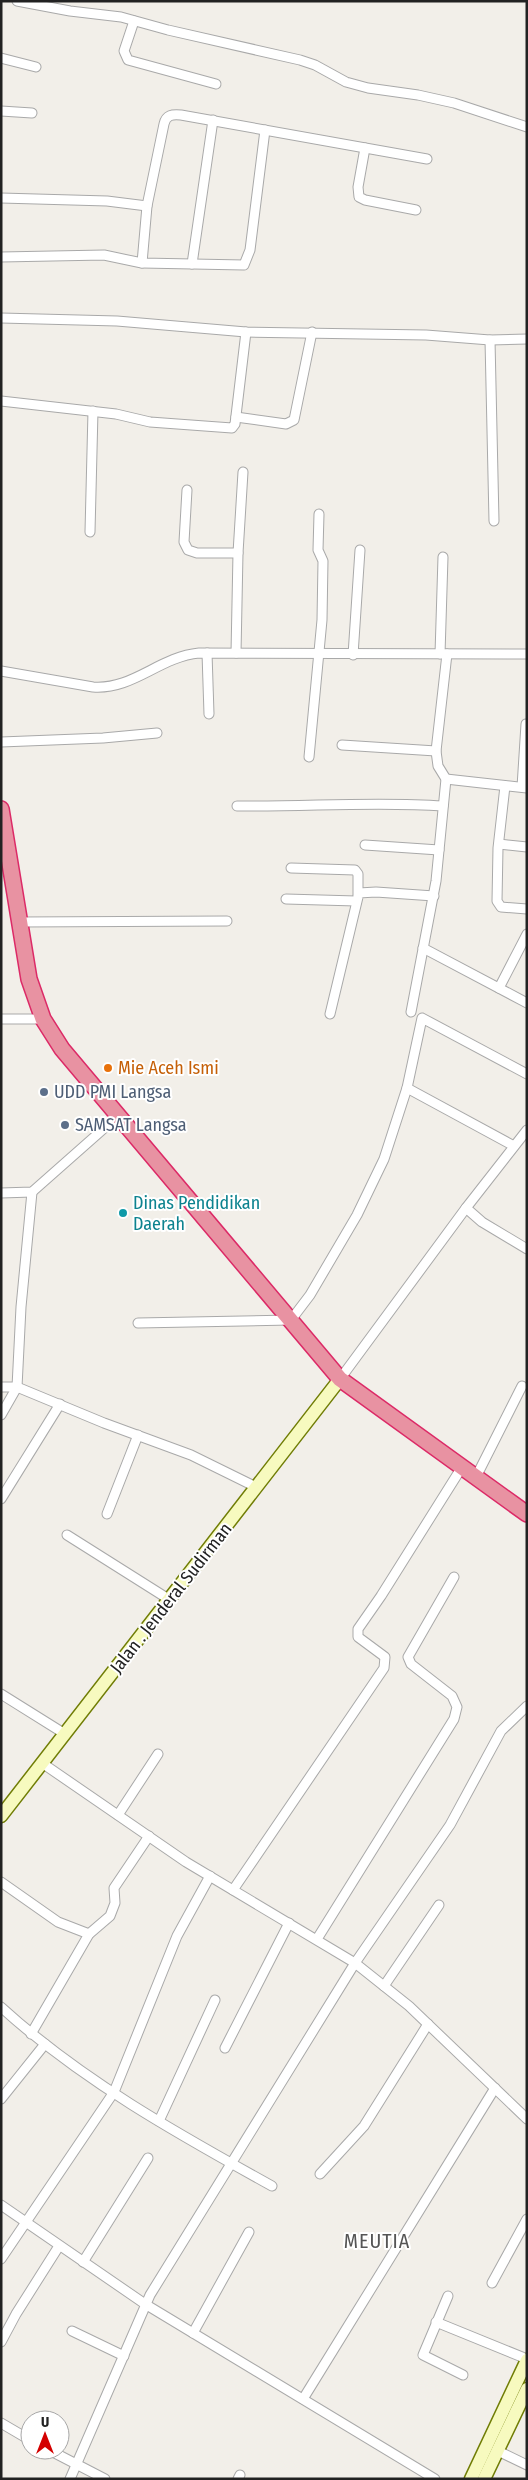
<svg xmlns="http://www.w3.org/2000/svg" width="528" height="2480" viewBox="0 0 528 2480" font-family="'Fira Sans Condensed',sans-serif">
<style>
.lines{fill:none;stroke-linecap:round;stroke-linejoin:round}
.street-casing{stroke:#a9a9a9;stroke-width:11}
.secondary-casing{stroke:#707d05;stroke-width:15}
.highway-casing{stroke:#dc2a67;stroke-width:18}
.street{stroke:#fff;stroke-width:9}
.secondary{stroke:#f7fabf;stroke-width:12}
.highway{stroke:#e892a2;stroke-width:15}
.food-dot{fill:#e8710a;stroke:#fff;stroke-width:2}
.service-dot{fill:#5c6f8a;stroke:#fff;stroke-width:2}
.culture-dot{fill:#0f9aa8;stroke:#fff;stroke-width:2}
.labels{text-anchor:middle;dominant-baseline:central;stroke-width:4;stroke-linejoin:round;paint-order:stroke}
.food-label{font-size:18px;fill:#c56008;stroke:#fff;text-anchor:start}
.service-label{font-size:18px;fill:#4e5e75;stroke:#fff;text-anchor:start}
.culture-label{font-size:18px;fill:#0d838f;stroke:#fff;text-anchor:start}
.street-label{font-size:18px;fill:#222;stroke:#fff}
.quarter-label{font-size:20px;letter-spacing:1px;fill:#555;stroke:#fff}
</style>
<rect width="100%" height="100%" fill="#f2efe9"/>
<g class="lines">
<g class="street-casing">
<g id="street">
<polyline points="17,1 70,11 121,17 168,30 300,60 315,65 346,82 368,88 418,95 454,103 527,127"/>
<polyline points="134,21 124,51 128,60 216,84"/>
<polyline points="1,58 36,67"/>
<polyline points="1,111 32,113"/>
<polyline points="365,148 358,187 359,197 365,200 416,210"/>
<polyline points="1,198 107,201 147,206"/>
<polyline points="1,257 104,255 142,263 244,265 250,250 265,130"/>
<path d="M142,263L147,206L164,124C166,115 172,114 181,115L427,159"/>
<polyline points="192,264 213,120"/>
<polyline points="1,318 117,321 246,332 426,335 490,340 527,339"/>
<polyline points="490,340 494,521"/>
<polyline points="1,401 116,414 150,422 232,428 235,424 246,332"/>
<polyline points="236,417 286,424 294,420 312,332"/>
<polyline points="187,490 184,542 188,550 197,553 238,553"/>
<polyline points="90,532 93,411"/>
<polyline points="207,653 209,714"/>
<polyline points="236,653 238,553 243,472"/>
<polyline points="440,654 443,557"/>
<polyline points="353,655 360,550"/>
<path d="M1,671L93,687C133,690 159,657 199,653L527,654"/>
<polyline points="1,742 103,738 157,733"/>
<polyline points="342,745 436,751"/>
<polyline points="309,757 322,620 323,561 318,550 319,514"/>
<polyline points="446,779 527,788"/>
<polyline points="505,786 498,848 497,901 501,907 527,909"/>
<polyline points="522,787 526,724"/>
<path d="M237,806C306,807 375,801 443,806"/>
<polyline points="499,844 527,847"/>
<polyline points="365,845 439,850"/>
<polyline points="291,868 355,870 358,874 358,895"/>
<polyline points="286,899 356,901"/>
<polyline points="19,922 227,921"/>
<polyline points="423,948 527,1003"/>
<polyline points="499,988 527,934"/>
<polyline points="411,1012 436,881 446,779 438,766 436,751 447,654"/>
<polyline points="330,1014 359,893 376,892 434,896"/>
<polyline points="1,1019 43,1019"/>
<polyline points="407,1088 514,1146"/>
<polyline points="1,1193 32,1192 118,1116"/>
<polyline points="466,1208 482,1222 527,1249"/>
<polyline points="138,1323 291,1320 310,1295 357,1215 384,1159 407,1088 422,1018 527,1074"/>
<polyline points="340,1379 466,1208 527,1130"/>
<polyline points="1,1387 17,1387 104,1423 191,1455 256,1487"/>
<polyline points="1,1415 17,1387 21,1307 32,1192"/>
<polyline points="476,1477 522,1386"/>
<polyline points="1,1499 60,1404"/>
<polyline points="107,1514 138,1435"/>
<polyline points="67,1535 170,1600"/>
<polyline points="1,1694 65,1734"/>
<polyline points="42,1763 186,1862 355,1963 409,2006 527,2119"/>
<polyline points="118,1815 158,1754"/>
<polyline points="1,1882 58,1922 89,1934"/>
<polyline points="233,1890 384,1668 385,1657 358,1637 358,1629 381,1596 462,1467"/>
<polyline points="317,1939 454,1719 457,1707 452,1696 411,1664 408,1657 454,1577"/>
<polyline points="384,1986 439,1905"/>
<path d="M1,2007C81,2080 178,2134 272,2186"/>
<polyline points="31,2034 89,1934 110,1916 115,1903 114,1888 149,1836"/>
<polyline points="225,2048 289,1923"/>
<polyline points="1,2099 45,2044"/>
<polyline points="159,2121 215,2000"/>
<polyline points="320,2174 364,2126 428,2024"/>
<polyline points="1,2205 145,2304 435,2479"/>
<polyline points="1,2259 114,2092 177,1936 210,1876"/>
<polyline points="83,2262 148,2158"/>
<polyline points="492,2283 527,2219"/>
<polyline points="448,2296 423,2355 463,2375"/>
<polyline points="436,2322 527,2359"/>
<polyline points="72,2331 124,2356"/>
<polyline points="193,2333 249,2232"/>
<polyline points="1,2342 16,2314 59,2246"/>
<polyline points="303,2399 495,2088"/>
<polyline points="1,2423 30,2440"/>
<polyline points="49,2450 105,2479"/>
<polyline points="498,2451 527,2465"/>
<polyline points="70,2479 150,2295 355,1963 450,1825 501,1731 527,1706"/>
<polyline points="238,2479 240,2475"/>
</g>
</g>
<g class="secondary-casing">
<g id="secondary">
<polyline points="1,1816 340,1379"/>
<polyline points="471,2479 527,2360"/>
<polyline points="484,2479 527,2389"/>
</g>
</g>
<g class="highway-casing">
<polyline id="highway" points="1,809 29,979 43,1019 62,1049 340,1379 527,1514"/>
</g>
<use href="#street" class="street"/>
<use href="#secondary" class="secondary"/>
<use href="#highway" class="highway"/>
</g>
<circle class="food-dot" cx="108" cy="1068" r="5"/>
<g class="service-dot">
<circle cx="44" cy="1092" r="5"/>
<circle cx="65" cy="1125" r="5"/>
</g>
<circle class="culture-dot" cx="123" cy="1213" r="5"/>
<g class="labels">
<g class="food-label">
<text x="118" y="1068">Mie Aceh Ismi</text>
</g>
<g class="service-label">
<text x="54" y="1092">UDD PMI Langsa</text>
<text x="75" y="1125">SAMSAT Langsa</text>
</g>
<g class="culture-label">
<text x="133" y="1203">Dinas Pendidikan<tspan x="133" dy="21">Daerah</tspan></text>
</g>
<g class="street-label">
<text transform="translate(171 1598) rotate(-52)">Jalan . Jenderal Sudirman</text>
</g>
<g class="quarter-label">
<text x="377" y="2241">MEUTIA</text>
</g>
</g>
<rect width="528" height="2480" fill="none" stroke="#222222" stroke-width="5"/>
<g transform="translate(45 2435)"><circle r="24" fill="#ffffff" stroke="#a7a7a7"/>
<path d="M0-4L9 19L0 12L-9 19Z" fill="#d40000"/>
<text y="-8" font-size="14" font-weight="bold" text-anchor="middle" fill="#222222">U</text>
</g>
</svg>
